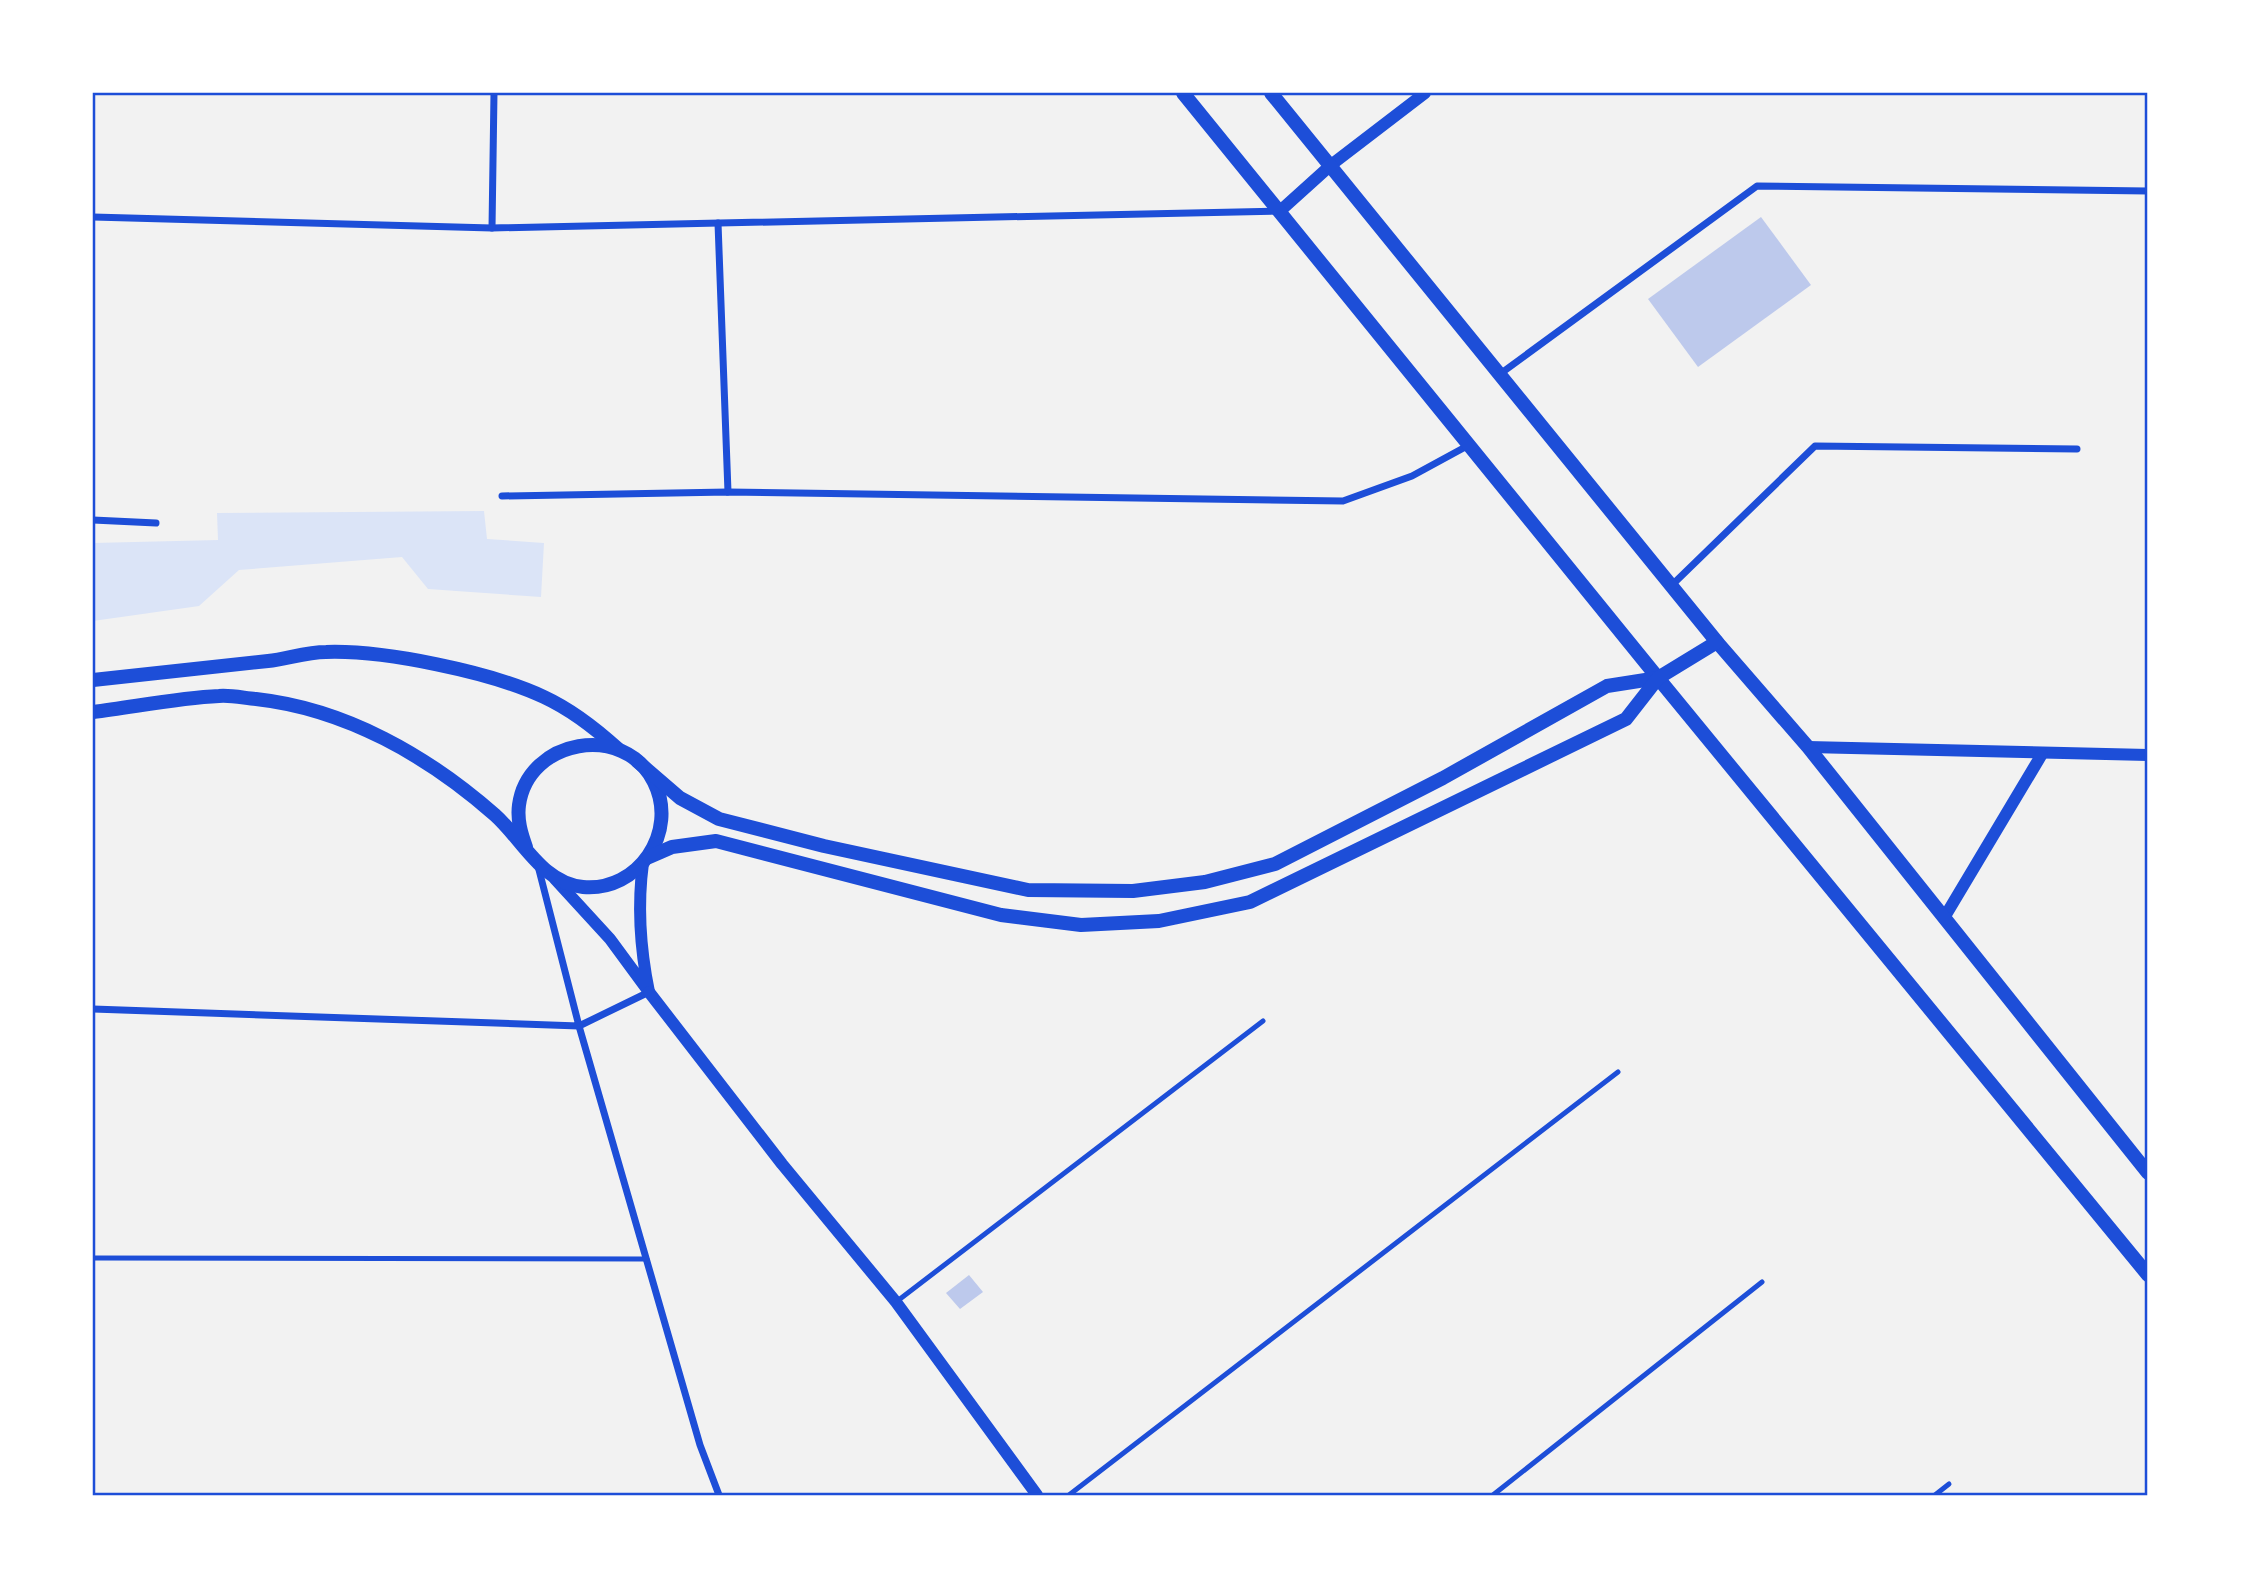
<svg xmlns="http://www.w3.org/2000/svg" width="2241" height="1588" viewBox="0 0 2241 1588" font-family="'PT Sans',sans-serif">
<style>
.green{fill:#dbe4f7}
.building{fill:#bdc9ec}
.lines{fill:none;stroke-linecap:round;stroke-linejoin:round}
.service{stroke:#1d4ed8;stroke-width:5}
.minor{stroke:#1d4ed8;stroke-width:7}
.tertiary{stroke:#1d4ed8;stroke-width:12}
.secondary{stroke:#1d4ed8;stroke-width:14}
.neatline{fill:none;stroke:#1d4ed8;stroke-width:2.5}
</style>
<rect width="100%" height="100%" fill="#f2f2f2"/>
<polygon class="green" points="484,511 487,539 544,543 541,597 428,589 402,557 239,570 199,606 93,621 93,543 218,540 217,513"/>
<g class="building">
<polygon points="1761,217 1811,285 1698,367 1648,299"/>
<polygon points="969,1275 983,1292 960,1309 946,1293"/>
</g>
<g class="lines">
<g class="service">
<polyline points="93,1258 647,1259"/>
<polyline points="896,1302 1263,1021"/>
<polyline points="1069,1495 1618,1072"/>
<polyline points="1493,1495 1762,1282"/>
<polyline points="1935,1495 1949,1484"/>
</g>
<g class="minor">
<polyline points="93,217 492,228 1278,211"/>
<polyline points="718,223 728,492"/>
<polyline points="492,228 494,93"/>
<polyline points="1500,374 1757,186 2148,191"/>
<polyline points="502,496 728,492 1343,501 1412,476 1469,445"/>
<polyline points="93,520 156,523"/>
<polyline points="1671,586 1815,446 2077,449"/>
<polyline points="649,992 579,1026 700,1445 719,1495"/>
<polyline points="93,1009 579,1026 538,866"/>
</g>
<g class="tertiary">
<polyline points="1280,211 1331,165 1425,93"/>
<polyline points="1808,747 2148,755"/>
<path d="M555,879L610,939L649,992C640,948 637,908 643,863"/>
<polyline points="1944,918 2042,754"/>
<polyline points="649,992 782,1164 896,1302 1037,1495"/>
</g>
<g class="secondary">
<polyline points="1183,93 1658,678 2148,1275"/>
<polyline points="1271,93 1717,642 1808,747 2148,1173"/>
<path d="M93,680C151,674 209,667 268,661C287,659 306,652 326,652C384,650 491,672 544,697C572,710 595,728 618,749"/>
<path d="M93,712C134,707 177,698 219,696C231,695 244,698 256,699C346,709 428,756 495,815C523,840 542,883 583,887C638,892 679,832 654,782C624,722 528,739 519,805C517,820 521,833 526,847"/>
<polyline points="637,761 680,798 719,819 824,846 1028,890 1133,891 1205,882 1275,864 1443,778 1607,686 1658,678"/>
<polyline points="649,857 672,847 716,841 1001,915 1081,925 1159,921 1250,902 1626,719 1658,678 1717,642"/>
</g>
</g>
<rect width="2241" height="1588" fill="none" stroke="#ffffff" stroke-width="189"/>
<rect x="94" y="94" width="2052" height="1400" class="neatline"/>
</svg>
